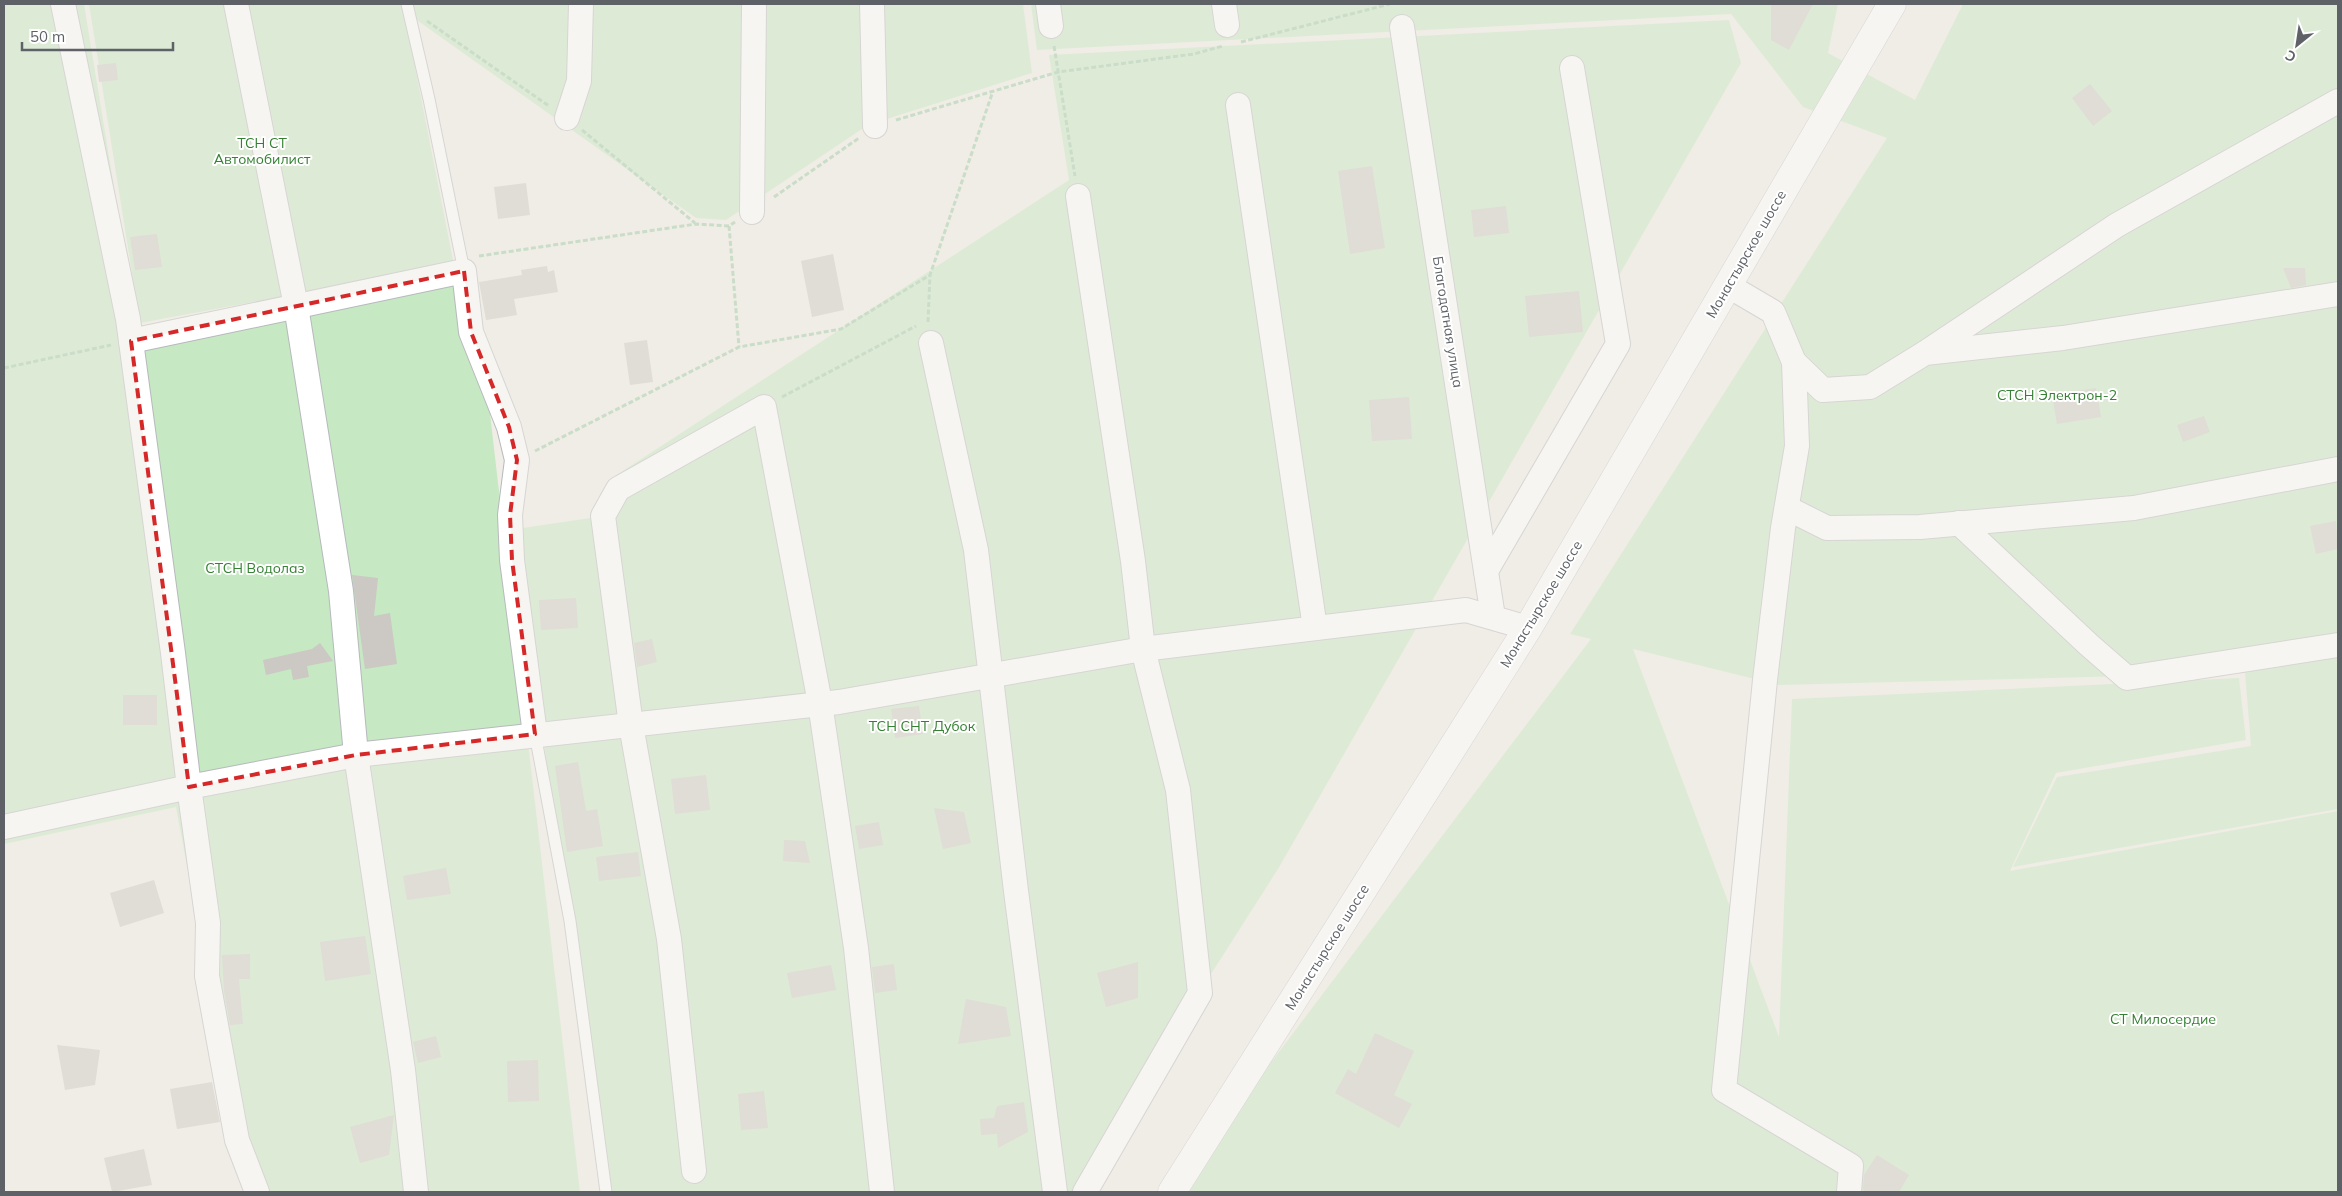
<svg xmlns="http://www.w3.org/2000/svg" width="2342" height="1196" viewBox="0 0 2342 1196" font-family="Mulish,sans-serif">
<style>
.green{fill:#c6e8c3}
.building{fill:#ccc8c3}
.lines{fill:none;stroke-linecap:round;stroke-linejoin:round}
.lane-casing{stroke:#b7b9bd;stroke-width:13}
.street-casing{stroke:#b7b9bd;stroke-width:26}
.secondary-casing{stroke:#b8bbc0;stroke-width:29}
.path{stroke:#9cc9a6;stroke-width:3;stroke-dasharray:5 2.5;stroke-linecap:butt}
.lane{stroke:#fff;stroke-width:11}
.street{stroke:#fff;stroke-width:24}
.secondary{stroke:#fff;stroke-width:28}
.marked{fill:none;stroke:#d62828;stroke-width:4;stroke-dasharray:10 6;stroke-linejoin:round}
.labels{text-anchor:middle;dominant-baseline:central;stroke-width:4;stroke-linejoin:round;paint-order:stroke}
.park-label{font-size:14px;fill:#358133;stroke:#fff}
.street-label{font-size:14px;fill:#5e6267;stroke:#fff}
</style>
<rect width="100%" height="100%" fill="#f0ede6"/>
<g class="green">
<polygon points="4,4 84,4 137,327 475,271 480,327 580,1192 248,1192 176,807 4,844"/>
<polygon points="89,4 1023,4 1032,73 868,125 726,220 696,218 404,11 454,265 140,323"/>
<polygon points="1031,4 1838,4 1828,53 1915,100 1963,4 2338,4 2338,809 2013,867 2057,777 2251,746 2245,673 1779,685 1633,649 1779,1037 1792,699 2239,678 2246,740 2056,773 2010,871 2338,811 2338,1192 1173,1192 1591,639 1570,634 1887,138 1803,107 1731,14 1037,50"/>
<polygon points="1729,20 1741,63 1278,869 1072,1192 603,1192 516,529 597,517 612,478 1069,180 1049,55"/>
</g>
<g class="building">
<polygon points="1771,4 1813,4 1789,50 1771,40"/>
<polygon points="116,63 118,80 99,82 97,65"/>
<polygon points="2090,84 2112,111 2093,126 2072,98"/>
<polygon points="1372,166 1385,248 1350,254 1338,171"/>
<polygon points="526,183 530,215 498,219 494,187"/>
<polygon points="1506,206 1509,233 1474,237 1471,210"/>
<polygon points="157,234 162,267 135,270 130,237"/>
<polygon points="833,254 844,310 812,317 801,261"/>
<polygon points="547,266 548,272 554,270 558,292 514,299 517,315 486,320 479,282 522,275 521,270"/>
<polygon points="2283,268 2305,268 2306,285 2291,288"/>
<polygon points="1579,291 1583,332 1529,337 1525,296"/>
<polygon points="647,340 653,382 630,385 624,343"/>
<polygon points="2096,388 2101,417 2057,424 2052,395"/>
<polygon points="1409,397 1412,439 1372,441 1369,400"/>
<polygon points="2204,416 2210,432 2183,442 2177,425"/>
<polygon points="2336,521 2338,549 2316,554 2310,526"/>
<polygon points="352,575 378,578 374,616 390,613 397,664 365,669"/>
<polygon points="576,598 578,628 541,630 539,600"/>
<polygon points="652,639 657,662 637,667 634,643"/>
<polygon points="320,643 333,661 307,666 309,677 293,680 291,669 266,675 263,660 312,649"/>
<rect x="123" y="695" width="34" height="30"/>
<polygon points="919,706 923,734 895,738 891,709"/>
<polygon points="578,762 586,811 597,809 603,846 567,852 555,766"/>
<polygon points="706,775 710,810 675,814 671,779"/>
<polygon points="934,808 964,812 971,843 943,849"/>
<polygon points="879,822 883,845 859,849 855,826"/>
<polygon points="784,840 805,841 810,863 783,861"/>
<polygon points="638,852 641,876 599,881 596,857"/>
<polygon points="446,868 451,894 407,900 403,876"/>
<polygon points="154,880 164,913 120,927 110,893"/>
<polygon points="365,936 371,974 325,981 320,942"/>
<polygon points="250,954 250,979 239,979 243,1024 230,1025 224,991 222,955"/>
<polygon points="1138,962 1138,998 1106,1007 1097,973"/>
<polygon points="894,964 897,990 875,993 872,967"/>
<polygon points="831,965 836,990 792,998 787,973"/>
<polygon points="966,999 1006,1007 1011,1036 958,1044"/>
<polygon points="1375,1033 1414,1051 1394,1095 1412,1104 1399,1128 1335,1093 1348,1069 1356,1074"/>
<polygon points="436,1036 441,1057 418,1063 413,1042"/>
<polygon points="57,1045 100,1050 95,1085 65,1090"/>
<polygon points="538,1060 539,1101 508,1102 507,1061"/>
<polygon points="212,1082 220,1122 177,1129 170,1089"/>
<polygon points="764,1091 768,1128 741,1130 738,1094"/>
<polygon points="1024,1102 1028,1132 998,1148 997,1134 981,1135 980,1119 994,1118 997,1106"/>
<polygon points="394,1115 389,1155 360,1163 350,1127"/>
<polygon points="144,1149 152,1185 112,1192 104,1158"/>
<polygon points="1877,1155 1909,1175 1899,1192 1867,1192 1863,1190 1864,1175"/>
</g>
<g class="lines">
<g class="lane-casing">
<g id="lane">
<polyline points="407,4 429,99 464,271"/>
<polyline points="535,734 570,921 606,1192"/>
</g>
</g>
<g class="street-casing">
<g id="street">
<polyline points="63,4 128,319 173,653 189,787 208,923 207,976 237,1140 257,1192"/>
<polyline points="236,4 296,306 341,591 356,755 403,1070 416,1192"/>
<polyline points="872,4 875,126"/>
<polyline points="1048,4 1051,26"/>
<polyline points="1224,4 1227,25"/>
<polyline points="1402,27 1493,617"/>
<polyline points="1238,105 1315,628"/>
<polyline points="567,118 579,81 581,4"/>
<polyline points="1078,196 1133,561 1143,649 1178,790 1200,993 1085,1192"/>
<polyline points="752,212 754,4"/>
<polyline points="1727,285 1773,312 1794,362 1797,446 1783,528 1765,680 1724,1090 1851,1166 1849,1192"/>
<polyline points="131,341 464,271 471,332 509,427 517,460 510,515 512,560 535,734"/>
<polyline points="931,343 976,550 1016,891 1055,1192"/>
<polyline points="1928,351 2117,225 2338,101"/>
<polyline points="1794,362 1823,390 1870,387 1925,353 2063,338 2338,294"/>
<polyline points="1787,508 1827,528 1920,527 2134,508 2338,469"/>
<polyline points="1959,523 2089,645 2127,678 2338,645"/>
<polyline points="1486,571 1618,344 1572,68"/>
<polyline points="4,827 189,787 356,755 839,702 1143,649 1466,610 1528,628"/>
<polyline points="694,1171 669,939 631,725 603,516 618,489 764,407 820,703 856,948 882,1192"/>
</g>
</g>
<g class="secondary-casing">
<polyline id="secondary" points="1172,1192 1528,628 1892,4"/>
</g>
<g class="path">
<polyline points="427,21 549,106"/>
<polyline points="1241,42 1390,4"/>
<polyline points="1054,46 1075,176"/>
<polyline points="896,120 1058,72 1194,54 1223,46"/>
<polyline points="582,130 695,223"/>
<polyline points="774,197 859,138"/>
<polyline points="729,226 739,347"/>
<polyline points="479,256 696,224 729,226 735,222"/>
<polyline points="928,322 930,275"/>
<polyline points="4,368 111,345"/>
<polyline points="782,397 916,326"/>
<polyline points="535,451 739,347 841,329 930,275 993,91"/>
</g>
<use href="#lane" class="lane"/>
<use href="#street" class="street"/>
<use href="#secondary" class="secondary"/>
</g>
<path d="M0 0H2342V1196H0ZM464,271L471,332L509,427L517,460L510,515L512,560L535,734L356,755L189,787L131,341Z" fill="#f0ede6" fill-opacity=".55" fill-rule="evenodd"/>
<path class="marked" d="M464,271L471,332L509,427L517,460L510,515L512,560L535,734L356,755L189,787L131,341Z"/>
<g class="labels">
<g class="park-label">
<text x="262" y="143">ТСН СТ<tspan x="262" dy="16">Автомобилист</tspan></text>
<text x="2057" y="395">СТСН Электрон-2</text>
<text x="255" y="568">СТСН Водолаз</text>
<text x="922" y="726">ТСН СНТ Дубок</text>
<text x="2163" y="1019">СТ Милосердие</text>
</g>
<g class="street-label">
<text transform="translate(1746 254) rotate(-60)">Монастырское шоссе</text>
<text transform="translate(1448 322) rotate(81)">Благодатная улица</text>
<text transform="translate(1541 604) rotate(-59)">Монастырское шоссе</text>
<text transform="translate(1327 947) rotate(-58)">Монастырское шоссе</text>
</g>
</g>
<rect width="2342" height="1196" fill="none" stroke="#5e6267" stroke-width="10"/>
<g transform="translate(2297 45) rotate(210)" stroke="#ffffff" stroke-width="4" paint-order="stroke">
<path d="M0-4L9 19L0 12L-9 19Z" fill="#5e6267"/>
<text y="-8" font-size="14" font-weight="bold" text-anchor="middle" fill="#5e6267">С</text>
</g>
<path d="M22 42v8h151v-8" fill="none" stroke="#5e6267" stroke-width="2.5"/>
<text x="30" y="42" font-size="15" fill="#5e6267" stroke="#ffffff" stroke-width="4" paint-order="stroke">50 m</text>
</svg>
